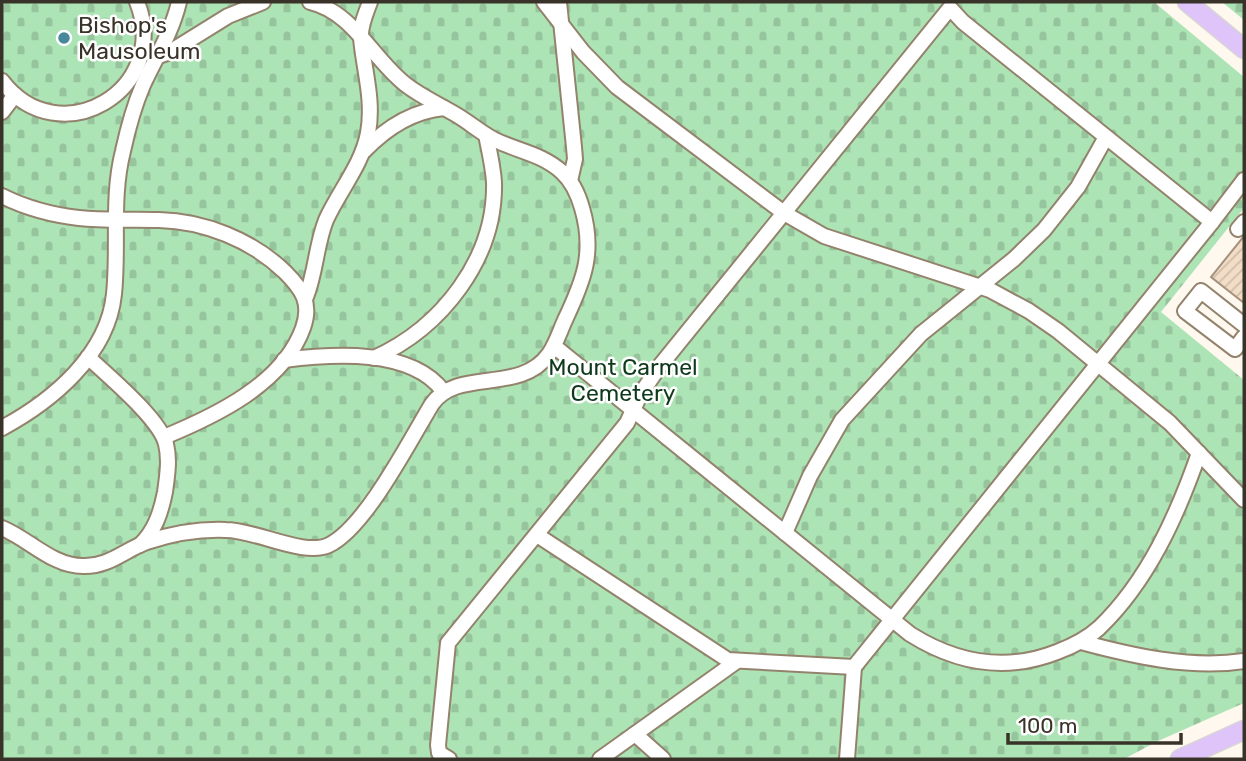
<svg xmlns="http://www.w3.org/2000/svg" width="1246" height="761" viewBox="0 0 1246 761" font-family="Rubik,sans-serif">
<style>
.cemetery{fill:url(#cemetery-stones)}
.building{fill:url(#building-hatch);stroke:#a6917c;stroke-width:2}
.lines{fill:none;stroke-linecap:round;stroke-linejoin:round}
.minor-casing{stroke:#93836c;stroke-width:18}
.major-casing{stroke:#d7d6d4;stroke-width:21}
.minor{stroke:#fff;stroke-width:14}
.major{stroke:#dec4f9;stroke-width:18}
.poi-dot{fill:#47889b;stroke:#fff;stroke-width:2.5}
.labels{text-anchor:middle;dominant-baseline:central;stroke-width:5;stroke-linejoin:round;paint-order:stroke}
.poi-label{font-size:23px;fill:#393228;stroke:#fff;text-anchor:start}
.park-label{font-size:23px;fill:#0e391a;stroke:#fff}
</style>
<defs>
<pattern id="cemetery-stones" width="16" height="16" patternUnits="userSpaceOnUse" patternTransform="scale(1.75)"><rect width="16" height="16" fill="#ade4b6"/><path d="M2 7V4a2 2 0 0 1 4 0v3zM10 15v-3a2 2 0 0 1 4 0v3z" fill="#96c49c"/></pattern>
<pattern id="building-hatch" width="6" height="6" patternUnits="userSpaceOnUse" patternTransform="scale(1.75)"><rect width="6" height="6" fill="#f2ddc6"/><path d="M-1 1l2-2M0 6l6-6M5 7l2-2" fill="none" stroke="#d0beaa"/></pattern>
</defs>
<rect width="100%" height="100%" fill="#fff8ee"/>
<g class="cemetery">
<polygon points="2,2 1154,2 1244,77 1244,208 1161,312 1244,380 1244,703 1158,741 1124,759 2,759"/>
<polygon points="1222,2 1244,2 1244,20"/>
</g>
<polygon class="building" points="1244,236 1244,303 1211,277"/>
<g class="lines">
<g class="minor-casing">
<g id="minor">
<polyline points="544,2 583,52 617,87 784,213 824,236 990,290 1029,311 1058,331 1170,423 1244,500"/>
<polyline points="559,2 574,147 575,159 570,181"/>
<polyline points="156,57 170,52 228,16 263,2"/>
<path d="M2,81C59,156 172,90 137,2"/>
<polyline points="2,112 15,95"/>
<path d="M364,151C386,128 412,111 444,108"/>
<path d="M2,196C26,208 52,215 79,218C105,221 132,219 159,220C204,221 252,240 285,272C302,289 312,303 303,328C283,384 215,416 164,437"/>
<polyline points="1212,222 1244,180"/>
<polyline points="1238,229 1244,222"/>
<path d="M306,297C316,272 316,245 326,220C339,191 362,165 368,133C374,100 364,71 361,38C360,26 366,13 370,2"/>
<polyline points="1244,325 1201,291 1185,311 1235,349 1244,337"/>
<path d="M554,346L910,634C956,663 1006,672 1057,652C1073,646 1087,639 1099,628C1148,581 1177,516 1199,453"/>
<path d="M88,357C108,376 160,419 166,444C170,460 167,477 165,492C161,512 155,531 140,545"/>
<path d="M374,358C441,328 496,259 494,182C493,166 489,150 486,135"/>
<path d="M284,360C332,354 411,348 443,391"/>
<path d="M2,428C52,401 108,355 114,294C119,247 111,198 123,151C128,128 134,106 143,85C156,57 172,32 179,2"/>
<path d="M2,528C29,539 52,566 83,566C109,567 124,550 147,542C171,534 200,529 226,530C256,530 304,557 329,545C366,527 410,440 432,404C458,367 520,395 549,354C556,344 560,331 565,320C584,280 595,252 582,208C578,194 573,182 562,172C542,154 518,151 495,140C481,133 469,122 455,114C438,104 420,96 405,84C372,58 353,12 310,2"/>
<polyline points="785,533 810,476 842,420 921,334 1014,259 1044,230 1078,187 1106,137"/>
<polyline points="537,535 728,660 854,667"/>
<path d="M1081,642C1133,656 1190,669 1244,661"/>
<polyline points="635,734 663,759"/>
<polyline points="449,759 439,753 438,745 448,643 627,423 640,395 659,367 950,8 963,22 1212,222 854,667 847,759"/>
<polyline points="600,759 737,661"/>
</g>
</g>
<g class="major-casing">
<g id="major">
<polyline points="1187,2 1244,49"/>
<polyline points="1180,759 1244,730"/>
</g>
</g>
<use href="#minor" class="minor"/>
<use href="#major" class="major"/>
</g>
<circle class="poi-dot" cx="64" cy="38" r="7"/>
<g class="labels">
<g class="poi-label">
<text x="78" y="25">Bishop's<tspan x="78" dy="26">Mausoleum</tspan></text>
</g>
<g class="park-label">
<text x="623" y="367">Mount Carmel<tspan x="623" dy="26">Cemetery</tspan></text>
</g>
</g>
<rect width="1246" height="761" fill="none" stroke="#393228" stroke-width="7"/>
<path d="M1008 733v10h173v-10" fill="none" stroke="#393228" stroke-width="3.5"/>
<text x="1018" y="733" font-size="21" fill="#393228" stroke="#ffffff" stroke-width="5" paint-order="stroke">100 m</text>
</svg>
